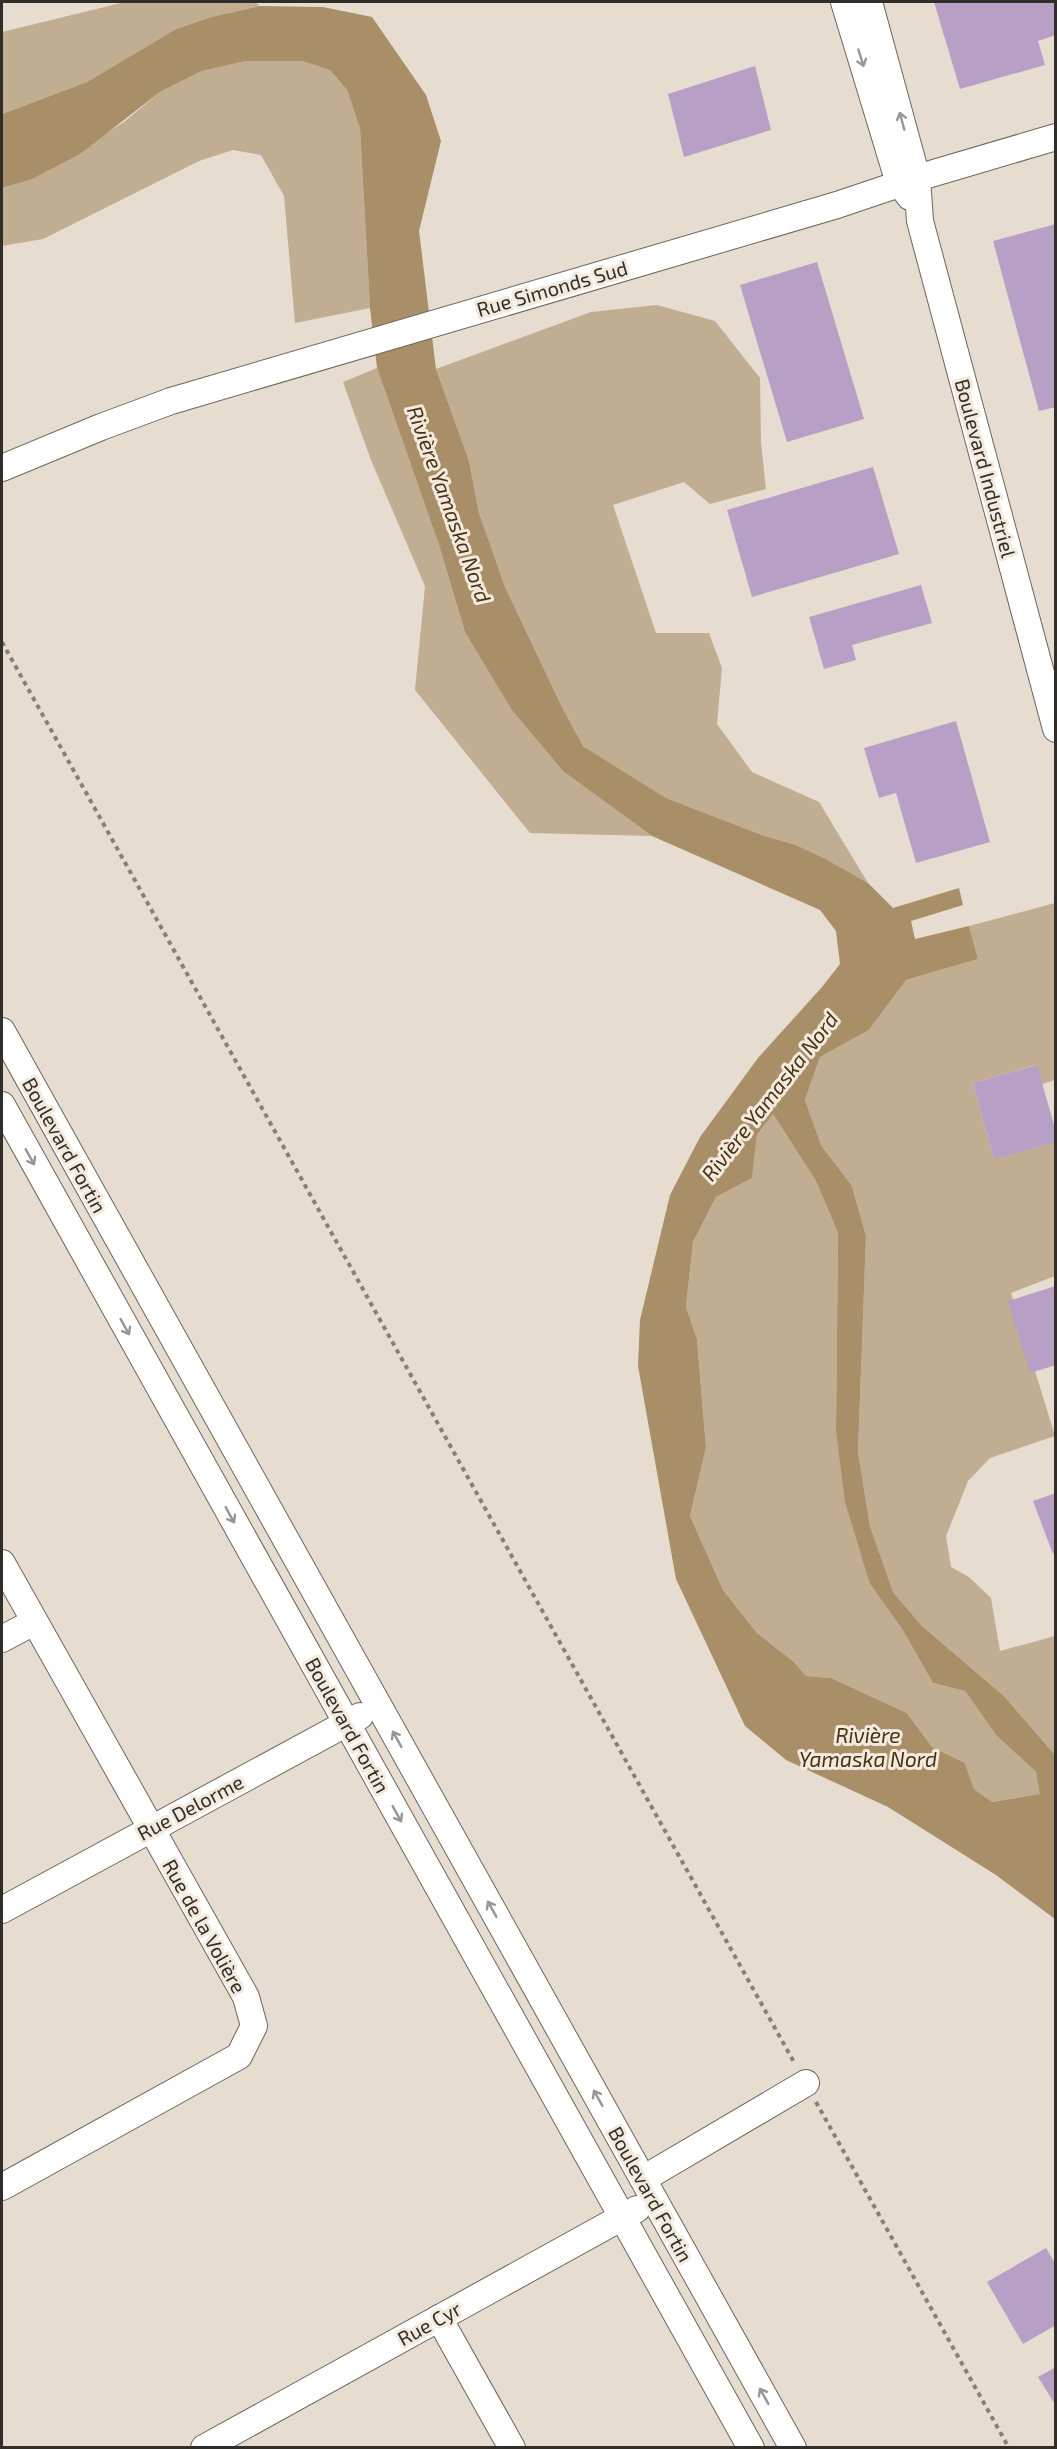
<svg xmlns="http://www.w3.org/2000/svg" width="1057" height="2449" viewBox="0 0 1057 2449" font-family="'Exo 2',sans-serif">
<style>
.green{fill:#c1ad91}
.water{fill:#a98f68;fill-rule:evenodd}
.building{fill:#b79fc6}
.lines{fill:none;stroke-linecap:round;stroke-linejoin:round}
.minor-casing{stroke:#6d655a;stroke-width:28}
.path{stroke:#868178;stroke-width:4;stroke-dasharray:4.5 4.5;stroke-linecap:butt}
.minor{stroke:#fff;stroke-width:26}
.oneway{stroke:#989694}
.labels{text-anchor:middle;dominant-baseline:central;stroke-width:6;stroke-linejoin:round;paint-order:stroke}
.street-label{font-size:20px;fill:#312e29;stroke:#f3eadd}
.water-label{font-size:21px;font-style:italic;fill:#473212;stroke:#f3eadd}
</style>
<rect width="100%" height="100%" fill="#e6ddd0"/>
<g class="green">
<polygon points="125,2 255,2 260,6 211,17 176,29 87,82 2,114 2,32"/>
<polygon points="246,61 302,61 330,70 347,90 360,129 370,308 295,323 284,196 261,155 233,150 199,161 43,239 2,246 2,188 30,180 124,122 160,92 202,71"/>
<polygon points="657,305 715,321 760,378 761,442 766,489 710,504 684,482 613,505 656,633 709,633 722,668 717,724 752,772 819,802 868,883 796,845 762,835 666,798 583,746 562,707 505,587 479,513 469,461 436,369 591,312"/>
<polygon points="377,368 439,545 465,632 564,772 652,836 530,833 415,690 425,586 371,460 343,382"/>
<polygon points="1055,903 1055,1080 1042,1084 1036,1065 973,1083 994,1159 1055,1142 1055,1276 1011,1293 1055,1436 990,1458 968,1481 946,1536 951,1567 969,1577 991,1598 1000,1651 1055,1636 1055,1755 1004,1696 922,1626 893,1592 870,1526 858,1452 866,1236 852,1186 821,1145 805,1100 820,1057 869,1030 906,980 978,959 969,926"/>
<polygon points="773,1114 816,1181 838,1233 836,1431 870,1584 902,1629 933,1683 965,1691 997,1736 1036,1772 1041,1794 992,1802 974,1789 965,1763 932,1747 907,1713 831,1678 806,1676 794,1662 757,1633 723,1590 690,1516 706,1448 697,1339 686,1307 693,1242 716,1197 752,1178 757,1135"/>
</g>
<path class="water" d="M260,6L323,7L372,17L426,95L441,141L419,231L436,369L469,461L479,513L505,587L562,707L583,746L666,798L762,835L796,845L825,859L868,883L893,908L959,888L963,905L911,921L915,939L969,926L978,959L906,980L869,1030L820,1057L805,1100L821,1145L852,1186L866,1236L858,1452L870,1526L893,1592L922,1626L1004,1696L1055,1755V1919L996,1875L888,1807L786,1760L745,1726L676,1579L638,1366L640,1320L670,1195L700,1137L758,1058L822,987L840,964L836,931L820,910L652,836L564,772L512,710L465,632L439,545L377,368L370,308L360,129L347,90L330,70L302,61H246L202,71L160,92L80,154L30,180L2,188V114L87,82L176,29L211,17ZM773,1114L816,1181L838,1233L836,1431L845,1502L870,1584L902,1629L933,1683L965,1691L997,1736L1036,1772L1040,1794L992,1802L974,1789L965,1763L932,1747L907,1713L831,1678L806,1676L794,1662L757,1633L723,1590L690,1516L706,1448L697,1339L686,1307L693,1242L716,1197L752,1178L757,1135Z"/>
<g class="building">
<polygon points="934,2 1056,2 1056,35 1038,41 1045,65 960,89"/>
<polygon points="755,66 771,130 684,157 668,94"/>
<polygon points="1056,224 1056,407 1039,411 993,241"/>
<polygon points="817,262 864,419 787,442 740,285"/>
<polygon points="873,467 899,554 752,597 727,510"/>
<polygon points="921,585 932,623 852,645 856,660 824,669 809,617"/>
<polygon points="956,721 990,842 916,863 896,793 879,798 864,748"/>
<polygon points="1037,1065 1056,1132 1056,1142 994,1159 973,1083"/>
<polygon points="1056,1286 1056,1365 1030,1373 1008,1301"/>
<polygon points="1056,1493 1056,1553 1053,1554 1033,1501"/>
<polygon points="1046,2248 1056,2265 1056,2325 1023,2344 987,2282"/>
<polygon points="1056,2367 1056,2406 1038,2377"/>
</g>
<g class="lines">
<g class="minor-casing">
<g id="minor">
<polyline points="844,2 899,183 910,197"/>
<polyline points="869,2 917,178 920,221 1056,729"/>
<polyline points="2,468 101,427 171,401 837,205 917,178 1056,137"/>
<polyline points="2,1031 793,2448"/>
<polyline points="2,1105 751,2448"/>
<polyline points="2,1563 246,1997 254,2026 239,2056 2,2187"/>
<polyline points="2,1639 34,1622"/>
<polyline points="2,1910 360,1716"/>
<polyline points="643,2179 806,2083"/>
<polyline points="439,2318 512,2448"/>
<polyline points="204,2448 637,2209"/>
</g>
</g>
<g class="path">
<polyline points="2,642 795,2064"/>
<polyline points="816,2102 1009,2448"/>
</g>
<use href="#minor" class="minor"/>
</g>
<defs><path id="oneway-shaft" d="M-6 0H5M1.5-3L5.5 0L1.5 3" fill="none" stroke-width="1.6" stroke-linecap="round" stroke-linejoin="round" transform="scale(1.5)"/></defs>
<g class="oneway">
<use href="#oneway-shaft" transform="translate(861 58) rotate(73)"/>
<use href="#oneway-shaft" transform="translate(902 121) rotate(-105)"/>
<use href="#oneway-shaft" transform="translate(30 1157) rotate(61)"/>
<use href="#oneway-shaft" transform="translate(125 1327) rotate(61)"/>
<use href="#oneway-shaft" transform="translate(230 1515) rotate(61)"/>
<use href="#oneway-shaft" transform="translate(397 1739) rotate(-119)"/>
<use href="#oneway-shaft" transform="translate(397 1814) rotate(61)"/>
<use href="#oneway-shaft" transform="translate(492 1909) rotate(-119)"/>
<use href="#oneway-shaft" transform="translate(598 2098) rotate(-119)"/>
<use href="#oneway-shaft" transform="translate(764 2396) rotate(-119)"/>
</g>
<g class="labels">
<g class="street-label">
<text transform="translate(552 288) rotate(-16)">Rue Simonds Sud</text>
<text transform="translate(986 468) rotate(75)">Boulevard Industriel</text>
<text transform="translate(65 1145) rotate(61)">Boulevard Fortin</text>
<text transform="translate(348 1725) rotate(61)">Boulevard Fortin</text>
<text transform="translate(190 1807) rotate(-28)">Rue Delorme</text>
<text transform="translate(205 1926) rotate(61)">Rue de la Volière</text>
<text transform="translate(651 2194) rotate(61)">Boulevard Fortin</text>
<text transform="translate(429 2323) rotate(-29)">Rue Cyr</text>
</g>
<g class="water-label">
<text transform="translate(450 504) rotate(70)">Rivière Yamaska Nord</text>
<text transform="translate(769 1096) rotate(-52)">Rivière Yamaska Nord</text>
<text x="868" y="1734">Rivière<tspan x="868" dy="24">Yamaska Nord</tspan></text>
</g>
</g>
<rect width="1057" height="2449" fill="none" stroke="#312e29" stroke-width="6"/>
</svg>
